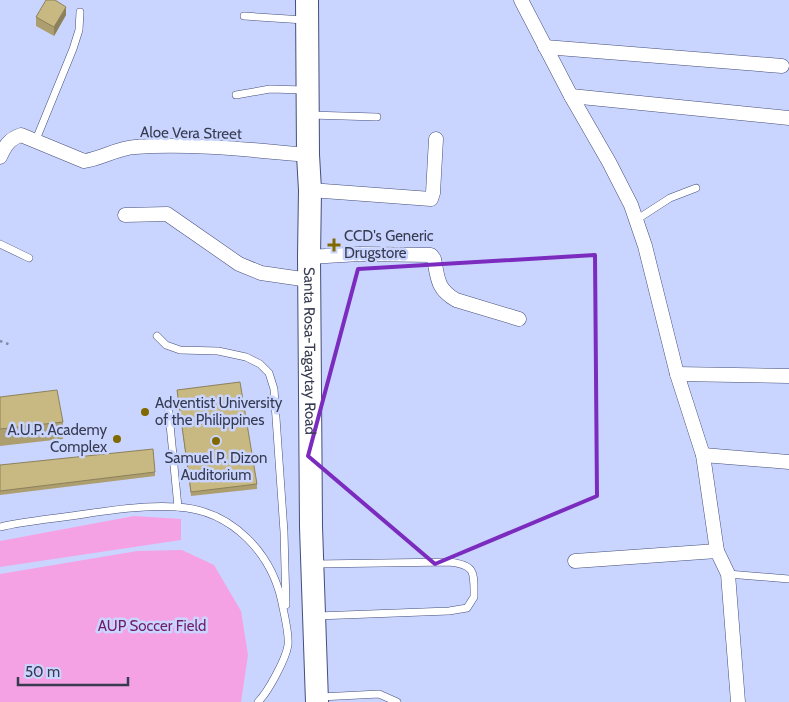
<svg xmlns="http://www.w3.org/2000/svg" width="789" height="702" viewBox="0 0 789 702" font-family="Cabin,sans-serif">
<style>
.green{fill:#f5a2e5}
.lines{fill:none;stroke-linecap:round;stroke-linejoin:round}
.lane-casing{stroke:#444e7a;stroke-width:8}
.street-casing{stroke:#444e7a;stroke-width:15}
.primary-casing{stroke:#444e7a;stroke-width:24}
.path{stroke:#8189a8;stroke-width:2.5;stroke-dasharray:2.5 4;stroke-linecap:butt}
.lane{stroke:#fff;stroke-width:7}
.street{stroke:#fff;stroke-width:14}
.primary{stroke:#fff;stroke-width:22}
.wall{fill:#ac9e6f}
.shaded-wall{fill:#8c815a}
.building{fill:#c8b881;stroke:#8c815a}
.marked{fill:none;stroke:#7b2cbf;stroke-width:4;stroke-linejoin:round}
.poi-dot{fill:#806900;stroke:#cad5ff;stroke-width:2}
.labels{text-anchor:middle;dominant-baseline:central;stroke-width:5;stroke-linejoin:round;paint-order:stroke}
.street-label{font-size:15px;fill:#363b50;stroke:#cad5ff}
.poi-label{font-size:15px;fill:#363b50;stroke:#cad5ff;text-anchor:start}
.park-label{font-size:15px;fill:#711d66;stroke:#cad5ff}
</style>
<rect width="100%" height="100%" fill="#cad5ff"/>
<g class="green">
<polygon points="134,516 181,519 181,540 0,567 0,541"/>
<polygon points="182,550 214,565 241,611 248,655 241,702 0,702 0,574 137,551"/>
</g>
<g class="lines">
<g class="lane-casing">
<g id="lane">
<polyline points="244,16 304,20"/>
<polyline points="236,95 270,89 304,90"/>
<polyline points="310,115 377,117"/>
<polyline points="35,142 73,49 79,30 80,12"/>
<polyline points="636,220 670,198 696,188"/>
<polyline points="0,244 29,258"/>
<polyline points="157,336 166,345 180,350 218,351 246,357 260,364 269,373 274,389 284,532 286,605"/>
<polyline points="168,404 178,507"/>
<path d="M0,527C26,521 52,519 78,515C111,510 144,505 177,507C233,510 274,555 283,608C285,617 289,636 288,645C286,659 268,692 258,702"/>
<path d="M316,564L449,562C476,565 474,572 474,597L467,608L449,611L317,616"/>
<polyline points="728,574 789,579"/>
<polyline points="320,697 379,694 397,702"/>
</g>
</g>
<g class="street-casing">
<g id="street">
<polyline points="521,0 571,96 609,162 631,205 645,246 677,374 703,455 717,551 728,574 738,702"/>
<polyline points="545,47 782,66"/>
<polyline points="571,96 789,118"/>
<path d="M0,157C5,146 9,139 21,135L84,161C101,159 117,148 135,147C193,143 251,150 308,155"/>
<polyline points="310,190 431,199 433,193 436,139"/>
<polyline points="125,215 167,214 239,264 261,273 309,280"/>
<path d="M309,257L360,254L431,255L434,259C438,279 437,289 456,300L519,319"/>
<polyline points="677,374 789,376"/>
<polyline points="703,455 789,462"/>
<polyline points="575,561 717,551"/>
</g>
</g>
<g class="primary-casing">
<g id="primary">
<path id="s1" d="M307,0L308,155L310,190L309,257L311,527L317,702"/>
</g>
</g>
<polyline class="path" points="0,341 11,345"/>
<use href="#lane" class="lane"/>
<use href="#street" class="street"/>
<use href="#primary" class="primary"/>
</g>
<g class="wall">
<polygon points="66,15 54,36 36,26 36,17"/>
<polygon points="177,390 257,484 257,489 191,496"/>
<polygon points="0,397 63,422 63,439 0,446"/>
<polygon points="0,465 155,472 155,476 0,495"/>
</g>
<polygon class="shaded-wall" points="66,7 66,15 54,36 54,27"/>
<g class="building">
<polygon points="46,0 55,0 66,7 54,27 36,17"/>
<polygon points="240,382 257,484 191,492 177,390"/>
<polygon points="57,390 63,422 0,429 0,397"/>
<polygon points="153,449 155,472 0,491 0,465"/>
</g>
<path class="marked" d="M595,255L597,496L435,564L308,456L358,269Z"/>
<g class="poi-dot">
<path d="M331.5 237.5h5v5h5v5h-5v5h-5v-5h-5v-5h5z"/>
<circle cx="145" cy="412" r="5"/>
<circle cx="117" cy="439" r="5"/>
<circle cx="216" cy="441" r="5"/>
</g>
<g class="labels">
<g class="street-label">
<text transform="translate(191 133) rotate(1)">Aloe Vera Street</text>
<text stroke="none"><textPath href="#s1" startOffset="351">Santa Rosa-Tagaytay Road</textPath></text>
</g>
<g class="poi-label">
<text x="344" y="236">CCD's Generic<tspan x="344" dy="17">Drugstore</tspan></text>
<text x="155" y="403">Adventist University<tspan x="155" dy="17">of the Philippines</tspan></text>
<text x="107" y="430" text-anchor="end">A.U.P. Academy<tspan x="107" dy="17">Complex</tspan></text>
<text x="216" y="458" text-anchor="middle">Samuel P. Dizon<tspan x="216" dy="17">Auditorium</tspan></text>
</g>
<g class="park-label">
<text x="152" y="626">AUP Soccer Field</text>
</g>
</g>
<path d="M18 677v8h110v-8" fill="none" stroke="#363b50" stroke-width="2.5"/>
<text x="25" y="677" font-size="15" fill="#363b50" stroke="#cad5ff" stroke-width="4" paint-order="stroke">50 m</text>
</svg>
